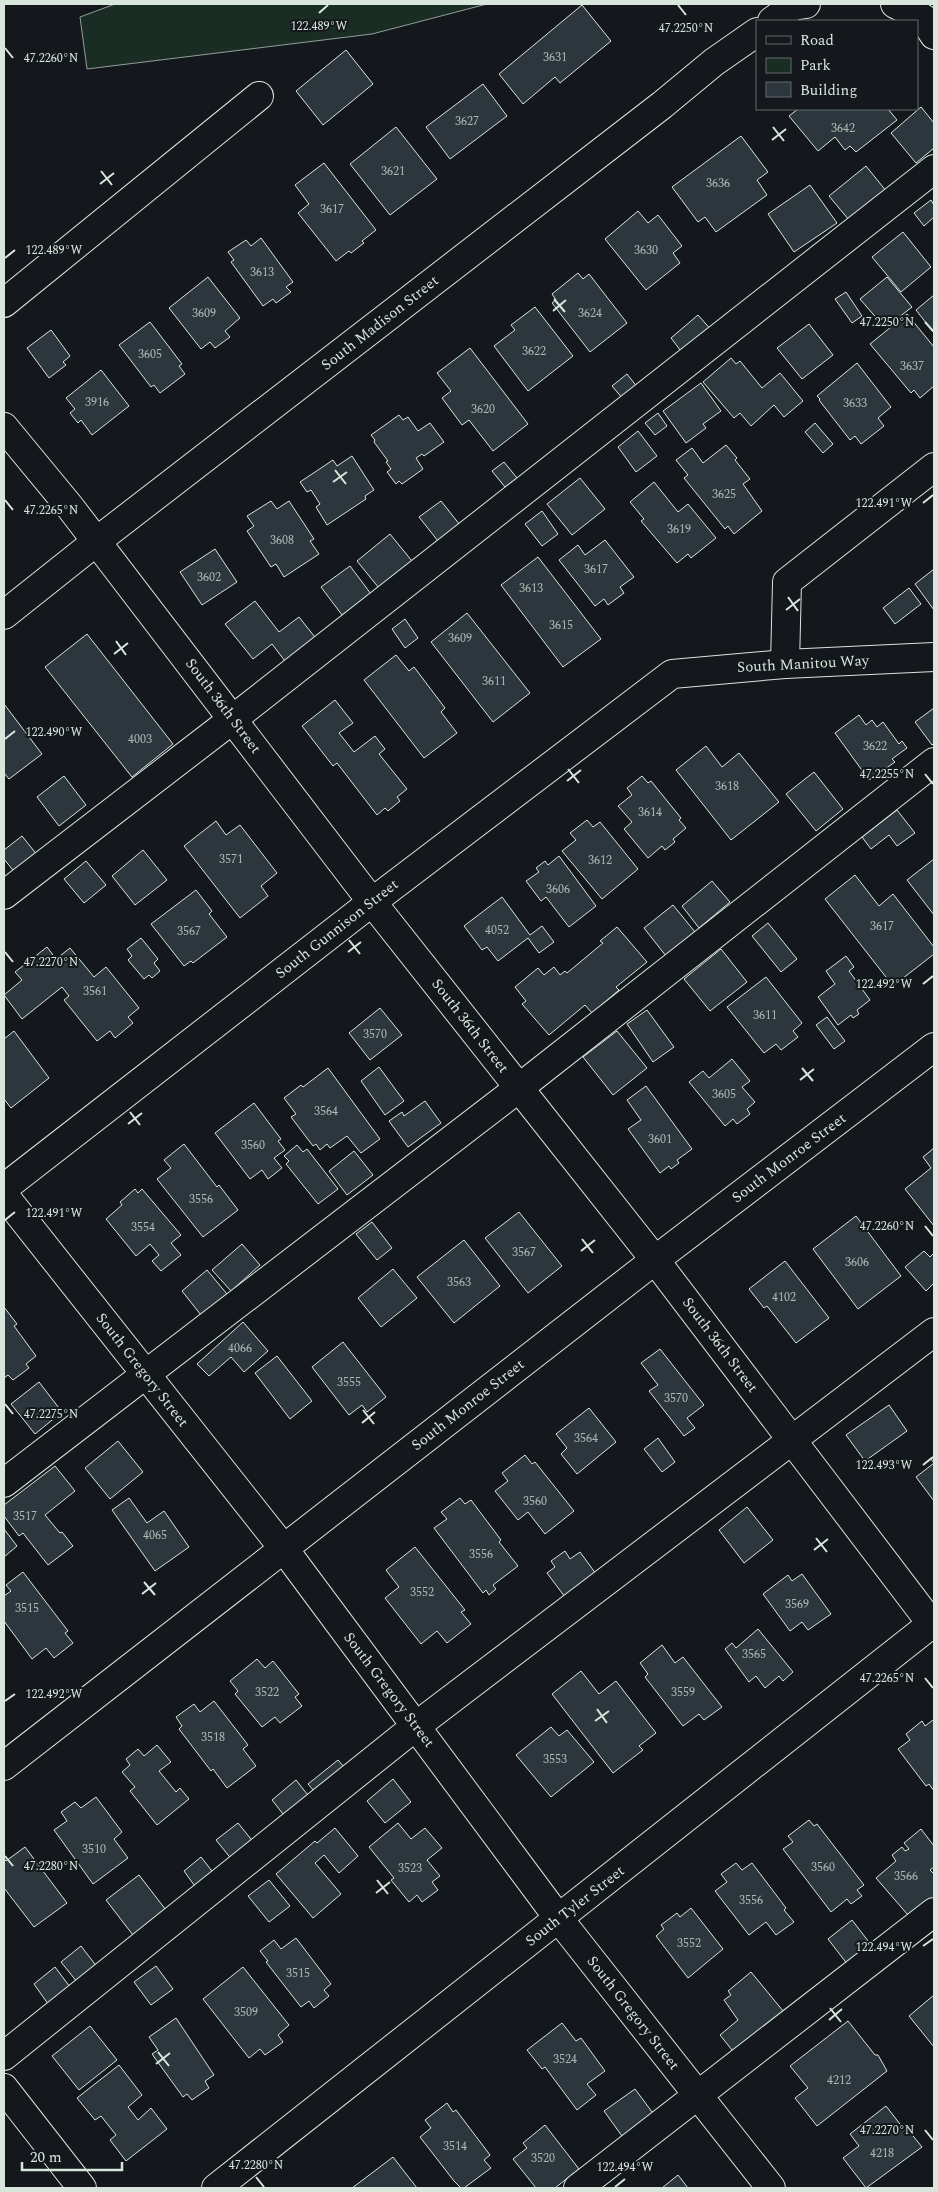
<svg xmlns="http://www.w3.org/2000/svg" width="938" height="2192" viewBox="0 0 938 2192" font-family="Spectral,serif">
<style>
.green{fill:#1a2d24;stroke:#939e99}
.building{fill:#2c363c;stroke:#d8e6dc}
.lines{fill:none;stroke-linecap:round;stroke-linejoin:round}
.minor-casing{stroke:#d8e6dc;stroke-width:30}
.major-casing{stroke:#d8e6dc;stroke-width:30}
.minor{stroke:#14181c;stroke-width:28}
.major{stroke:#14181c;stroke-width:28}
.ticks{fill:none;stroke:#d8e6dc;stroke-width:2}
.labels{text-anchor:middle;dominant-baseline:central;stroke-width:4;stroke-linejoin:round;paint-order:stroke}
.number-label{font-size:12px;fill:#adbab4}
.street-label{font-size:15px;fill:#d8e6dc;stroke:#14181c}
.ticks-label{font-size:12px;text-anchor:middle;fill:#d8e6dc;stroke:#14181c;stroke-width:4;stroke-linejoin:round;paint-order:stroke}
</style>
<rect width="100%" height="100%" fill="#14181c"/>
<polygon class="green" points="115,4 487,4 372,34 87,69 80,17"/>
<g class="building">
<polygon points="582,5 611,41 560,83 555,77 523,104 499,74"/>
<polygon points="346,50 373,84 323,125 296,91"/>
<polygon points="483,84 507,116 450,159 426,127"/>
<polygon points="921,107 934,123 934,148 916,163 891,133"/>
<polygon points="798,109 888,109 897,120 856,152 850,146 845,150 835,137 818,151 789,116"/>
<polygon points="396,127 437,179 390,215 350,164"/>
<polygon points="741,136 768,172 757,180 767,195 716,232 705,217 698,222 672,187"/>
<polygon points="324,163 376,230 362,241 364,243 351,253 349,251 336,261 298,213 309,204 295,185"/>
<polygon points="866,166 891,197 854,226 829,196"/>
<polygon points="810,185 837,223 794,252 768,214"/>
<polygon points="931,200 934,205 934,217 924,226 914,213"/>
<polygon points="638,211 648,223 658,215 682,246 673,253 680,263 646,290 605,239"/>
<polygon points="903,232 931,267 901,292 872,257"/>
<polygon points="261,238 293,282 286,287 291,292 276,303 273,299 263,306 231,262 234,260 228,252 246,240 251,246"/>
<polygon points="578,273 583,279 589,274 627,323 590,352 552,303 556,300 552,294"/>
<polygon points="208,277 240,318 225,331 230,337 215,348 210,342 201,349 169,308"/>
<polygon points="887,277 912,307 885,328 860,299"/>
<polygon points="846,292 862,316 852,323 835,299"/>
<polygon points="934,295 934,333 916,310"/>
<polygon points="535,307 573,356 528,391 494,346 515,330 511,325"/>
<polygon points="907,314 934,347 934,386 920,398 914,390 911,393 870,344"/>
<polygon points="698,315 713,332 684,355 671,338"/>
<polygon points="150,322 182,364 179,366 185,374 160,393 154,385 151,387 119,345"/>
<polygon points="809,324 833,355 802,379 777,348"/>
<polygon points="51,330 70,356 63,362 66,365 49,378 27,348"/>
<polygon points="470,348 528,424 493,451 469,420 462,425 442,398 451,391 437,373"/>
<polygon points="731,358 736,364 740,361 762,388 780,373 803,401 784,417 774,405 751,426 740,413 734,418 703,382"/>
<polygon points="857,363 891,407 878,418 884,426 861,444 855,436 850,440 819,400 820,399 817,396"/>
<polygon points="101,370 129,406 92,435 81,420 78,423 70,413 75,409 66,398"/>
<polygon points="627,374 638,388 623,399 612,386"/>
<polygon points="701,383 721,411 703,424 706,428 686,443 663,411"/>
<polygon points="658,413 667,426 655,435 645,423"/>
<polygon points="399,415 403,420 408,417 418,431 430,423 444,442 424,456 422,454 416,458 423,469 402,484 399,481 396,484 387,472 391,469 386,462 388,461 374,442 375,440 371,435"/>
<polygon points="815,423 833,444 823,453 805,432"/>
<polygon points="638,431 657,456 636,472 618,447"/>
<polygon points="726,445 737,458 735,460 750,479 743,484 762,511 734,534 728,526 725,529 684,478 688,475 676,460 692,448 703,463"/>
<polygon points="352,456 374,490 365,496 366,499 327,525 316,507 320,504 311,490 307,492 300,482 333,460 337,466"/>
<polygon points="504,462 517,478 505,487 492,471"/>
<polygon points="580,478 605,509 572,535 547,504"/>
<polygon points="654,482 678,512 688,504 716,538 691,558 688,554 677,563 641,521 644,519 630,502"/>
<polygon points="271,501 277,509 289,501 314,539 310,541 319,554 284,577 276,564 271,567 247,531 254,526 247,516"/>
<polygon points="441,501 460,525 438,541 419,517"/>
<polygon points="542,511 558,534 542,546 525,524"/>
<polygon points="390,534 416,566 383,593 357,561"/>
<polygon points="605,540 634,577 620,587 624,593 608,605 604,599 595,606 559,560 578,545 585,555"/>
<polygon points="215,549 237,582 202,605 180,572"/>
<polygon points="538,557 601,639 563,667 501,585"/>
<polygon points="350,566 371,594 342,615 321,587"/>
<polygon points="934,569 934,610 915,584"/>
<polygon points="909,588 921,604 895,624 883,608"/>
<polygon points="255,601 279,632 299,617 318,641 288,665 272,644 253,659 225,624"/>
<polygon points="467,613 530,693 493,722 431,642"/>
<polygon points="405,619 418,638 405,648 392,629"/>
<polygon points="87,634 173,744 132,777 45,667"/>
<polygon points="396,655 409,671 414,667 445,708 441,712 457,733 424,758 364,680"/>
<polygon points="335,700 353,723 339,733 354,752 375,736 385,749 379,754 407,789 397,797 400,801 388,811 385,808 377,815 337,763 333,766 302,726"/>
<polygon points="4,704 42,754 9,779 4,773"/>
<polygon points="934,708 934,743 932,745 915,722"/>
<polygon points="859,715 866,725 872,720 877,727 883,722 899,744 902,741 907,748 892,759 895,762 869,780 835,733"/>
<polygon points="706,746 722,767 739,753 779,802 731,840 676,770"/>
<polygon points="814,772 843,809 816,831 786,794"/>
<polygon points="64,776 86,805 59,826 37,797"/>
<polygon points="642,776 648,783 651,781 681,818 679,820 686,828 673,839 675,842 665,850 662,846 648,858 624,829 632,822 618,806 632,795 627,788"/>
<polygon points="897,810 915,833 897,846 889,835 871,849 862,837"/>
<polygon points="587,820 593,827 600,822 638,869 602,899 562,851 576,840 570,833"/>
<polygon points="216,821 226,835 240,825 277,873 261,886 268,896 240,918 184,846"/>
<polygon points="22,836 38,856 16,874 4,859 4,850"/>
<polygon points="143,850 167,880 135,905 112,876"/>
<polygon points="559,856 596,906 569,927 546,897 541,901 526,881 539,872 536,868 545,861 548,865"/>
<polygon points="934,859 934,915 907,880"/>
<polygon points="86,861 106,885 84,903 64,879"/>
<polygon points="855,875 879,906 893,894 934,947 934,954 893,986 825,899"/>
<polygon points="712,881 730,902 699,928 682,906"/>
<polygon points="196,890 212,911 209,914 227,937 193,963 191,961 184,966 151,924"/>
<polygon points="502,897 530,935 542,926 554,942 539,953 528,938 498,961 487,947 482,950 464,926"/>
<polygon points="673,905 695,932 666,956 644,928"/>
<polygon points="768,923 797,959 781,972 752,936"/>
<polygon points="617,927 647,962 616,987 619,990 592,1013 585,1005 549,1035 522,1004 526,1001 515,987 538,968 544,975 554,967 560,975 565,971 567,973 603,943 600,941"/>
<polygon points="141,938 158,959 154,963 160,971 152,978 149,975 144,979 128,960 132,956 127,949"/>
<polygon points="47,947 56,959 70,948 94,977 106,967 139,1008 128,1017 133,1023 115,1038 110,1031 97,1041 64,1000 69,996 62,987 22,1019 4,995 22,980 15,972"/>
<polygon points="721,949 747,982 710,1011 684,979"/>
<polygon points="846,956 854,967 849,971 870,1000 857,1010 859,1014 853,1018 851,1015 838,1025 818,997 835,984 826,971"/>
<polygon points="766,977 802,1023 793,1031 798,1037 781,1050 776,1044 764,1053 727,1007"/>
<polygon points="380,1008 402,1035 370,1060 349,1033"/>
<polygon points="647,1010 674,1047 653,1062 627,1024"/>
<polygon points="827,1017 845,1041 834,1049 816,1025"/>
<polygon points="14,1031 49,1078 11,1108 4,1099 4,1039"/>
<polygon points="617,1031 647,1068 613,1095 583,1057"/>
<polygon points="732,1059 750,1081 742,1087 755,1102 747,1109 750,1114 737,1124 733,1119 725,1126 689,1082 703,1071 709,1078"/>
<polygon points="379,1067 404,1101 385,1115 361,1081"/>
<polygon points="328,1068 380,1139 361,1153 347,1136 330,1148 327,1144 320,1150 316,1144 313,1146 291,1117 296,1114 284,1098 301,1085 303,1087"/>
<polygon points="646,1086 692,1149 677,1160 679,1163 671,1169 669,1166 660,1173 628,1129 641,1120 627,1100"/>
<polygon points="425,1101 441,1123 408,1147 389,1121 402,1112 404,1116"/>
<polygon points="254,1103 281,1139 278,1141 285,1150 274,1158 282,1168 268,1179 262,1170 250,1179 215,1133"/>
<polygon points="184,1144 217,1187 219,1185 238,1210 203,1237 157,1179 171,1168 164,1160"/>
<polygon points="297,1145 303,1152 307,1149 338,1189 318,1204 286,1164 289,1161 284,1156"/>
<polygon points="934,1148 934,1226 905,1189 931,1168 923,1157"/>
<polygon points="354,1151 373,1175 347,1195 329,1171"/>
<polygon points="135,1189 138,1193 142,1189 181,1235 171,1243 181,1255 161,1271 152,1261 159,1255 150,1244 136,1256 106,1219 122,1205 120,1202"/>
<polygon points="519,1212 562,1266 528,1293 485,1238"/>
<polygon points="856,1216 901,1276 858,1309 813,1249"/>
<polygon points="372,1222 392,1248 377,1260 356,1234"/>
<polygon points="464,1240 500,1286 454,1323 417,1277"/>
<polygon points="242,1244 260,1265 231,1291 212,1270"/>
<polygon points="924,1251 930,1257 934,1253 934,1283 926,1291 905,1267"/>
<polygon points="785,1261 829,1318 796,1343 767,1306 764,1308 749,1289"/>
<polygon points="393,1269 417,1298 381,1327 358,1298"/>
<polygon points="207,1270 227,1294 201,1315 182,1291"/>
<polygon points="4,1307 17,1324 14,1326 36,1356 26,1364 29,1368 13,1380 8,1375 4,1378"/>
<polygon points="243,1322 268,1351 244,1372 231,1357 209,1376 197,1364"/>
<polygon points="343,1342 386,1397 367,1412 362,1405 349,1415 312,1367"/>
<polygon points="660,1349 704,1405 687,1418 695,1428 684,1436 649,1391 658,1385 641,1363"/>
<polygon points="277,1356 312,1401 290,1419 255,1373"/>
<polygon points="39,1382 62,1412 35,1434 11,1404"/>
<polygon points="889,1405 907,1431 865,1461 846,1435"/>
<polygon points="589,1408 616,1442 577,1474 561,1454 567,1448 556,1434"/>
<polygon points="658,1438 675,1462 662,1472 644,1449"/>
<polygon points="118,1441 143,1472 110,1499 85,1468"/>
<polygon points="525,1455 532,1464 535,1462 574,1511 545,1534 528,1512 518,1520 495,1491 508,1481 502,1473"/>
<polygon points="934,1456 934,1501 916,1477 934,1463 931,1459"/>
<polygon points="55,1466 75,1491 45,1515 60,1533 62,1532 73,1546 48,1565 23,1533 19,1536 4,1516 4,1505"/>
<polygon points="129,1498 147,1523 164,1511 189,1547 155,1571 112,1510"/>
<polygon points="460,1498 465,1504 471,1500 501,1540 499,1542 518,1566 493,1585 496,1589 489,1595 486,1590 483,1593 434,1528 447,1519 441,1512"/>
<polygon points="747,1507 773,1540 744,1563 719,1530"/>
<polygon points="4,1529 17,1546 4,1557"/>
<polygon points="415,1547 465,1610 461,1612 471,1624 447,1643 437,1631 421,1644 385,1598 399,1587 386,1570"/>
<polygon points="565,1551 570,1559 580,1552 599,1578 568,1601 547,1573 555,1567 551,1561"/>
<polygon points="23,1572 68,1631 65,1633 73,1643 54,1658 46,1648 32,1659 4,1621 4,1596 11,1591 6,1585"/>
<polygon points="802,1574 831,1614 808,1630 802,1622 790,1631 763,1594 788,1575 792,1581"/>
<polygon points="758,1629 793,1672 783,1681 779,1676 765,1688 756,1676 749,1682 725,1649 732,1643 736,1648"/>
<polygon points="662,1645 675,1663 683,1657 722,1707 704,1720 699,1714 683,1726 645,1677 648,1674 640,1663"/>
<polygon points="257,1659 265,1668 273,1661 299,1694 295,1697 302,1706 280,1723 275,1717 262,1727 235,1694 238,1691 230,1681"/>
<polygon points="581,1671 599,1694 616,1681 656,1733 639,1746 643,1750 613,1773 552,1694"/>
<polygon points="214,1701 248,1745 243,1749 256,1766 227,1788 213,1769 211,1771 179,1729 182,1726 176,1717 194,1704 200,1712"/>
<polygon points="933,1720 934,1723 934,1791 929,1784 926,1786 898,1749 910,1740 906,1734 922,1721 925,1726"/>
<polygon points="551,1727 559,1736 567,1730 594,1762 551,1797 516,1755"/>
<polygon points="157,1745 171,1762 159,1771 176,1792 180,1788 189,1799 157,1825 130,1791 135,1787 122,1772 130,1765 126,1759 138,1749 144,1756"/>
<polygon points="338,1760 351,1775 321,1799 308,1784"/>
<polygon points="393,1779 411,1802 385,1823 367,1801"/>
<polygon points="296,1780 315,1804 291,1824 272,1800"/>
<polygon points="96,1797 122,1832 114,1839 128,1858 93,1884 54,1830 67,1821 61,1812 75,1802 81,1808"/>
<polygon points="809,1820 814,1826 817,1824 864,1885 857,1890 862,1896 851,1904 847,1899 831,1912 783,1849 793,1842 788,1836"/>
<polygon points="238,1823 259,1849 237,1866 216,1840"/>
<polygon points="398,1823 411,1839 425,1828 442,1848 427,1860 440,1876 432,1882 438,1890 422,1902 417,1895 409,1902 391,1880 394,1878 369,1847"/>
<polygon points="335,1828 358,1856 339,1873 324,1855 315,1863 341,1894 313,1918 276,1874 315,1841 317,1843"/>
<polygon points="921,1829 934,1846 934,1867 930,1870 934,1874 934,1905 914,1922 876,1878 896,1861 892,1855 902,1847 905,1851 909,1849 904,1843"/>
<polygon points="25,1847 67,1903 34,1927 4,1888 4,1858 6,1861"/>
<polygon points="201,1857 215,1875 197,1889 184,1871"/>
<polygon points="736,1863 742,1870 752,1863 786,1908 784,1910 794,1922 776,1935 766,1922 749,1935 715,1891 727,1882 721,1874"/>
<polygon points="139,1875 169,1914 136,1939 106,1900"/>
<polygon points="269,1880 290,1906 269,1922 248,1896"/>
<polygon points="691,1908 723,1949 688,1978 656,1936 664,1929 661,1925 677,1913 680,1917"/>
<polygon points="852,1920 872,1946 848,1965 828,1939"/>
<polygon points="296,1938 331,1984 324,1990 329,1996 314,2008 309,2001 301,2007 266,1962 268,1961 260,1951 274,1940 281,1949"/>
<polygon points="81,1946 101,1972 82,1988 61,1962"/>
<polygon points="156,1966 173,1989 151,2005 134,1982"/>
<polygon points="55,1967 73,1991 51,2008 34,1984"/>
<polygon points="243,1967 289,2025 278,2035 283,2042 265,2055 260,2049 249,2058 203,1999"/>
<polygon points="751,1972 788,2017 736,2055 720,2035 738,2020 724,2000 731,1995 728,1991"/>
<polygon points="934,1995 934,2047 909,2016"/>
<polygon points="176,2018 214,2075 205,2081 209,2088 192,2100 187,2094 183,2097 152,2054 158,2050 149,2037"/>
<polygon points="848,2021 875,2055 878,2055 887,2071 817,2126 795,2098 808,2088 790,2066"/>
<polygon points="562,2023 576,2041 581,2038 605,2071 587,2084 596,2095 577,2110 545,2067 542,2069 527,2050"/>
<polygon points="90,2026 117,2060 79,2090 52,2056"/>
<polygon points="119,2065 142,2095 128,2107 138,2120 151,2108 167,2129 126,2161 110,2140 116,2135 101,2116 95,2120 77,2098"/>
<polygon points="635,2089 658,2120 627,2143 604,2111"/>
<polygon points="447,2103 453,2112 456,2110 490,2155 484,2160 491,2168 464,2188 461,2188 454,2181 420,2137 431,2128 425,2120"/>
<polygon points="886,2106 903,2128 905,2126 922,2147 866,2188 843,2158 859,2146 850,2134"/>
<polygon points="545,2125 579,2169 555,2188 536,2188 513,2159 527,2148 523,2143"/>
<polygon points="393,2157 417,2188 352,2188 364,2179"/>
<polygon points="678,2175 688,2188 662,2188"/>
</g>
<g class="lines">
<g class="minor-casing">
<g id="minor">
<polyline points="895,4 923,18 934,35"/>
<polyline points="772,21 793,6 806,4"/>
<polyline points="4,303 259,96"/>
<polyline points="4,427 70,507 372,902 655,1260 934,1627"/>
<polyline points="4,615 97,541 662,105 714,62 757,32"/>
<polyline points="785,664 787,582 934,467"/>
<polyline points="4,895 233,719 934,169"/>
<polyline points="4,1188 372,902 672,674 785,664 934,657"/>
<polyline points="4,1195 284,1549 559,1919 771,2188"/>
<polyline points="4,1483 519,1088 934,762"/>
<polyline points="4,1766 655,1260 934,1047"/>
<polyline points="4,2056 416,1726 934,1332"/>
<polyline points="4,2088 82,2188"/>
<polyline points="578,2188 934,1912"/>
</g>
</g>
<g class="major-casing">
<polyline id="major" points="216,2188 934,1622"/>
</g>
<use href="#minor" class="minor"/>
<use href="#major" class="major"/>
</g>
<path class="ticks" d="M678,5L686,15M319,13L328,5M5,48L13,58M773,127L784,141M772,140L786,129M101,171L112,185M100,184L114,173M5,258L15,250M554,299L565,312M553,311L566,300M925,322L933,331M335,470L346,484M333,482L347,472M5,500L13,510M923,503L933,495M788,597L798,611M786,610L800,599M116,641L126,655M114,654L128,643M5,739L15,731M568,769L579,783M925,774L933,784M567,781L581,770M349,940L360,954M5,952L13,962M348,952L361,942M923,984L933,976M802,1068L813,1081M800,1080L814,1069M130,1112L140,1125M128,1124L142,1113M5,1220L15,1212M925,1226L933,1236M582,1239L593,1253M581,1251L595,1240M5,1404L13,1414M363,1410L374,1424M362,1423L375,1412M923,1465L933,1457M816,1538L827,1552M814,1550L828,1539M144,1582L155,1595M142,1594L156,1583M925,1678L933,1688M5,1701L15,1694M597,1709L607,1723M595,1721L609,1711M5,1856L13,1866M377,1880L388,1894M376,1893L390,1882M923,1946L933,1939M830,2008L841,2022M829,2020L842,2009M158,2052L169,2066M156,2064L170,2053M925,2130L933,2140M256,2177L264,2187M615,2187L625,2179"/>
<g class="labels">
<g class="number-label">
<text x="555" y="57">3631</text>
<text x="467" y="121">3627</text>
<text x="843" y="128">3642</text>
<text x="393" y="171">3621</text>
<text x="718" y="183">3636</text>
<text x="332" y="209">3617</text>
<text x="646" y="250">3630</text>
<text x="262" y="272">3613</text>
<text x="204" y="313">3609</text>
<text x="590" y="313">3624</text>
<text x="534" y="351">3622</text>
<text x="150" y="354">3605</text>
<text x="912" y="366">3637</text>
<text x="97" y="402">3916</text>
<text x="855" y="403">3633</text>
<text x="483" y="409">3620</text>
<text x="724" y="494">3625</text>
<text x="679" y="529">3619</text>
<text x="282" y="540">3608</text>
<text x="596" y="569">3617</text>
<text x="209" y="577">3602</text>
<text x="531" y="588">3613</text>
<text x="561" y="625">3615</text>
<text x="460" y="638">3609</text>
<text x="494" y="681">3611</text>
<text x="140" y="739">4003</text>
<text x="875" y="746">3622</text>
<text x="727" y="786">3618</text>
<text x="650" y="812">3614</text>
<text x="231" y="859">3571</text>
<text x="600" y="860">3612</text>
<text x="558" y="889">3606</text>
<text x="882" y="926">3617</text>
<text x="497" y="930">4052</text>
<text x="189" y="931">3567</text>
<text x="95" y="991">3561</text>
<text x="765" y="1015">3611</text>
<text x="375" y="1034">3570</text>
<text x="724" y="1094">3605</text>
<text x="326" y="1111">3564</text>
<text x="660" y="1139">3601</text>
<text x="253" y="1145">3560</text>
<text x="201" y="1199">3556</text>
<text x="143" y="1227">3554</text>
<text x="524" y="1252">3567</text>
<text x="857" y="1262">3606</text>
<text x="459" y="1282">3563</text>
<text x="784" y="1297">4102</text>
<text x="240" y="1348">4066</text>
<text x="349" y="1382">3555</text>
<text x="676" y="1398">3570</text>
<text x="586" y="1438">3564</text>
<text x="535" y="1501">3560</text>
<text x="25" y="1516">3517</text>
<text x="155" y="1535">4065</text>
<text x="481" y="1554">3556</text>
<text x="422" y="1592">3552</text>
<text x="797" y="1604">3569</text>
<text x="27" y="1608">3515</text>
<text x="754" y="1654">3565</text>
<text x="267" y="1692">3522</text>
<text x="683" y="1692">3559</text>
<text x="213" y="1737">3518</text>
<text x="555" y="1759">3553</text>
<text x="94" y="1849">3510</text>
<text x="823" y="1867">3560</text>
<text x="410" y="1868">3523</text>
<text x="906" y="1876">3566</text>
<text x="751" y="1900">3556</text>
<text x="689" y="1943">3552</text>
<text x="298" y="1973">3515</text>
<text x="246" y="2012">3509</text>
<text x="565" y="2059">3524</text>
<text x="839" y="2080">4212</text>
<text x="455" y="2146">3514</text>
<text x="882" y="2153">4218</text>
<text x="543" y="2158">3520</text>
</g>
<g class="street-label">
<text transform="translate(380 323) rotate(-38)">South Madison Street</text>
<text transform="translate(803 664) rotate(-3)">South Manitou Way</text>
<text transform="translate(223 706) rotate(53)">South 36th Street</text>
<text transform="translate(337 929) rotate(-38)">South Gunnison Street</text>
<text transform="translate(470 1026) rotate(52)">South 36th Street</text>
<text transform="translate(789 1158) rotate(-37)">South Monroe Street</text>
<text transform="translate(720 1345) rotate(53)">South 36th Street</text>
<text transform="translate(142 1370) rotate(52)">South Gregory Street</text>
<text transform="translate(468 1405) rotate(-38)">South Monroe Street</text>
<text transform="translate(389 1690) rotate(53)">South Gregory Street</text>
<text transform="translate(575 1906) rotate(-38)">South Tyler Street</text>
<text transform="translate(633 2013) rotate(52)">South Gregory Street</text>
</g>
</g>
<g class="ticks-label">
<text x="319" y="30">122.489°W</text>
<text x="686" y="32">47.2250°N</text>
<text x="51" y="62">47.2260°N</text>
<text x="54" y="254">122.489°W</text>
<text x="887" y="326">47.2250°N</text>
<text x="884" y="507">122.491°W</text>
<text x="51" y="514">47.2265°N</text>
<text x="54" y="736">122.490°W</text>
<text x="887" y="778">47.2255°N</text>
<text x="51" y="966">47.2270°N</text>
<text x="884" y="988">122.492°W</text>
<text x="54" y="1217">122.491°W</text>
<text x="887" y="1230">47.2260°N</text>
<text x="51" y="1418">47.2275°N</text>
<text x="884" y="1469">122.493°W</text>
<text x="887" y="1682">47.2265°N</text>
<text x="54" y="1698">122.492°W</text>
<text x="51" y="1870">47.2280°N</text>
<text x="884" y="1951">122.494°W</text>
<text x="887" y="2134">47.2270°N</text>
<text x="256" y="2169">47.2280°N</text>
<text x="625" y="2171">122.494°W</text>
</g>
<rect width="938" height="2192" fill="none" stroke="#d8e6dc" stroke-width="10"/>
<rect x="756" y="20" width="162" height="90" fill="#14181c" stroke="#626a69"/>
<rect x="766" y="36" width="25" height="8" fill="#14181c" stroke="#626a69"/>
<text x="800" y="45" font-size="15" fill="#d8e6dc">Road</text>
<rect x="766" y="58" width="25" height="15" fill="#1a2d24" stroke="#626a69"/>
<text x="800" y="70" font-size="15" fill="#d8e6dc">Park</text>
<rect x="766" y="82" width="25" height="15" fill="#2c363c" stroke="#626a69"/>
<text x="800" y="95" font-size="15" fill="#d8e6dc">Building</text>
<path d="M22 2162v8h100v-8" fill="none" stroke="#d8e6dc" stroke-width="2.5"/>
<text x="30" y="2162" font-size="15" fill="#d8e6dc" stroke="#14181c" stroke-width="4" paint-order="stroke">20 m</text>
</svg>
